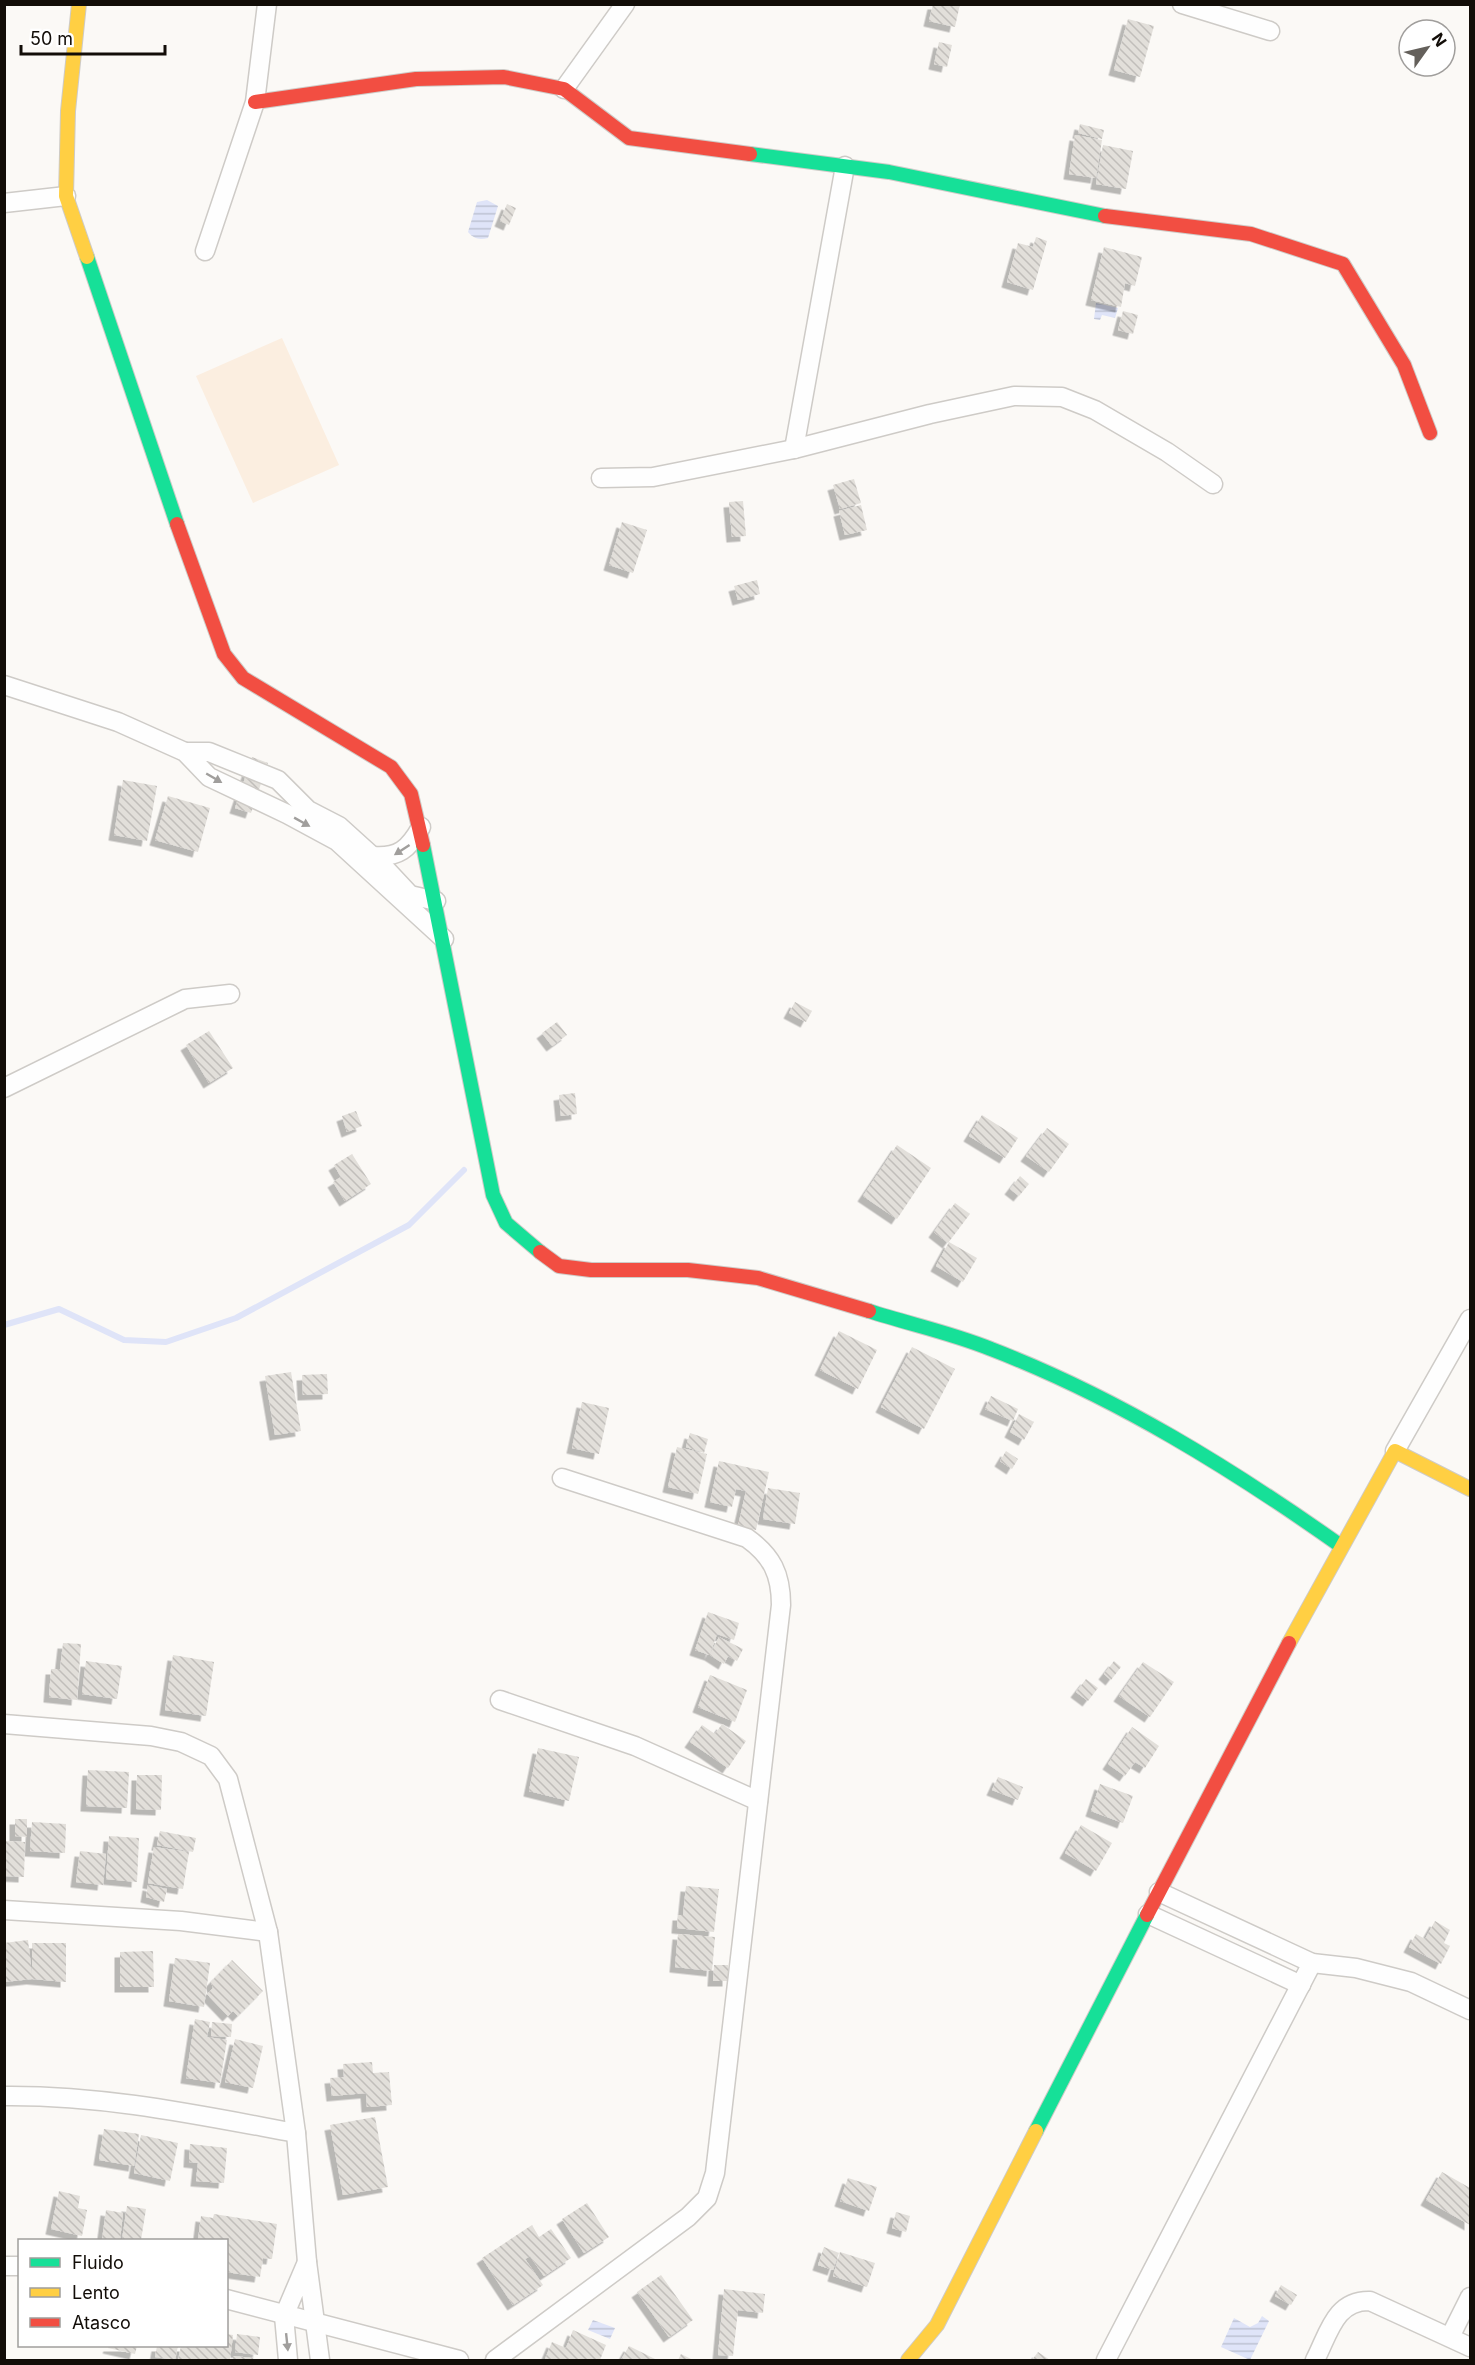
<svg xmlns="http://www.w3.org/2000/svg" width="1475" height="2365" viewBox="0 0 1475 2365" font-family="Inter,sans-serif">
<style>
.park{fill:#fbeee0}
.water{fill:url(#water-rules)}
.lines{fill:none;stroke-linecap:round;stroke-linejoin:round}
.stream{stroke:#dfe4f8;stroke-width:6}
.building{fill:url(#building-back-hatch);filter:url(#shadow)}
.street-casing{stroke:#cecbc7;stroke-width:21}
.fast-casing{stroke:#cecbc7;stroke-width:16}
.slow-casing{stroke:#cecbc7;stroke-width:16}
.jam-casing{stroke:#cecbc7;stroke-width:16}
.street{stroke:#fefefe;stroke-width:18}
.fast{stroke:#16e098;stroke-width:14}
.slow{stroke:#ffcf43;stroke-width:14}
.jam{stroke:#f24e42;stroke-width:14}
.oneway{fill:#a09e9c}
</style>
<defs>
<pattern id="water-rules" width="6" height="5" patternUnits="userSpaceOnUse" patternTransform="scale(1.5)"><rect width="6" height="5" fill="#dfe4f8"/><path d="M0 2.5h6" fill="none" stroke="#bec2d3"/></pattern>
<pattern id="building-back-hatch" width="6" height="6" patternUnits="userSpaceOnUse" patternTransform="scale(1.5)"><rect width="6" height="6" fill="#e2dfda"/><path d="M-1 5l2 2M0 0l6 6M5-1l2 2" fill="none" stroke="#c1beba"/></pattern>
<filter id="shadow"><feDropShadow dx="-5.5" dy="5.5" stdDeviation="0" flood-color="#0004"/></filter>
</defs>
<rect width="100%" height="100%" fill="#fbf9f6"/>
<polygon class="park" points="282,338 339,465 253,503 196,376"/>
<g class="water">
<path d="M487,200L498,206L488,238C479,240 474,239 468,232L477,202Z"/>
<polygon points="1096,303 1118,308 1115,318 1102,315 1100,320 1094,319"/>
<polygon points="1262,2316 1269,2321 1250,2360 1221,2347 1234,2318 1250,2327 1258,2323"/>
<polygon points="593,2320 615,2328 610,2339 588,2330"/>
</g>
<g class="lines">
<polyline class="stream" points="4,1325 59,1309 124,1340 166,1342 236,1318 409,1225 464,1170"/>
</g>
<g class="building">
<polygon points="933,4 960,4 955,27 929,21"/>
<polygon points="1128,19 1154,26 1140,77 1114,70"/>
<polygon points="939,42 952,45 947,67 934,64"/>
<polygon points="1080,124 1104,130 1102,139 1078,133"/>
<polygon points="1075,135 1102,140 1096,178 1069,174"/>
<polygon points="1103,145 1133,151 1126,189 1096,184"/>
<polygon points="507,204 516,208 509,225 500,221"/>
<polygon points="1036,237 1047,241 1033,290 1007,282 1018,243 1033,247"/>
<polygon points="1104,247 1142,257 1135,286 1125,283 1121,307 1091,300"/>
<polygon points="1123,311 1138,315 1133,334 1118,330"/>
<polygon points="854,479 861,503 840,509 833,485"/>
<polygon points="743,501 746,536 732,537 729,502"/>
<polygon points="861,505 867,530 845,535 839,511"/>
<polygon points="622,522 647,530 633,573 609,565"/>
<polygon points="757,580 760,594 738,600 734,586"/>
<polygon points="252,757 268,763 251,813 235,808"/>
<polygon points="123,780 157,786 147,841 114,835"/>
<polygon points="168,796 210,808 198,852 155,840"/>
<polygon points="795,1002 812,1011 806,1022 789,1013"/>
<polygon points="557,1022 567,1035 552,1046 542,1033"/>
<polygon points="209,1031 233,1068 209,1083 186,1045"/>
<polygon points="575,1093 577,1114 561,1116 559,1095"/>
<polygon points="356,1111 362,1126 347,1132 342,1116"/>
<polygon points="982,1115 1018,1138 1005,1158 969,1136"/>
<polygon points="1047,1128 1069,1144 1049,1172 1026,1156"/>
<polygon points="897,1145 931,1168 897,1219 863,1196"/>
<polygon points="352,1154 371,1184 345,1201 333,1182 341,1177 334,1165"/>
<polygon points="1020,1176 1029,1184 1019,1196 1010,1189"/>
<polygon points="955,1203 970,1214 948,1243 934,1232"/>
<polygon points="949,1242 977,1258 963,1282 936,1266"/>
<polygon points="839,1331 877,1350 858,1389 820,1370"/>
<polygon points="912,1347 955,1369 924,1429 881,1407"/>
<polygon points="291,1372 301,1431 275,1435 265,1376"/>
<polygon points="327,1374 328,1394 303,1395 302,1375"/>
<polygon points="991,1396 1018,1409 1013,1421 985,1409"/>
<polygon points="582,1402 609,1408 599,1454 572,1448"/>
<polygon points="1019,1414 1034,1422 1024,1440 1010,1432"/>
<polygon points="690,1433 708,1439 704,1453 686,1447"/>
<polygon points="677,1447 707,1454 698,1494 668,1487"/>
<polygon points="1006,1451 1018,1459 1012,1469 1000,1461"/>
<polygon points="719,1461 769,1472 756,1530 738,1526 746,1491 736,1489 732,1507 710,1502"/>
<polygon points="768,1488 800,1493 795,1524 763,1519"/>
<polygon points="708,1612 739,1623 734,1640 717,1634 710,1654 719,1637 743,1649 737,1661 728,1656 724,1664 710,1655 695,1650"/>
<polygon points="63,1643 81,1644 77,1700 49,1697 51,1669 60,1669"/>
<polygon points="173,1655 214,1662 206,1716 165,1710"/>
<polygon points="86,1661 122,1666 117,1699 82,1694"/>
<polygon points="1114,1661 1121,1667 1111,1680 1104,1674"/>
<polygon points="1143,1662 1174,1682 1150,1717 1119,1696"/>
<polygon points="710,1675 747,1690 735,1722 698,1707"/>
<polygon points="1086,1679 1098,1688 1088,1701 1076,1692"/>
<polygon points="722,1724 746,1741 728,1768 690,1742 702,1725 715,1734"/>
<polygon points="1132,1727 1159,1746 1145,1768 1135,1762 1125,1776 1108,1764"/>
<polygon points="538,1748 579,1757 569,1801 529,1791"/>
<polygon points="88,1770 129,1772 127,1808 86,1806"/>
<polygon points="137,1775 162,1775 161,1810 136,1809"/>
<polygon points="998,1777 1023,1787 1018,1800 992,1790"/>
<polygon points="1100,1784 1133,1796 1123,1823 1091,1811"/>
<polygon points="15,1819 27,1819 27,1837 15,1836"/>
<polygon points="32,1822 66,1824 65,1853 30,1851"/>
<polygon points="1081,1825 1112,1843 1096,1871 1065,1853"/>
<polygon points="160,1831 196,1838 193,1852 157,1845"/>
<polygon points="109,1836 139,1838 137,1882 106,1879"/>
<polygon points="4,1841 25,1842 24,1877 5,1876"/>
<polygon points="154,1847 189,1852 183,1889 148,1883"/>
<polygon points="80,1851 106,1854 103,1885 76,1882"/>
<polygon points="148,1885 167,1889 164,1902 146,1897"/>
<polygon points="686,1886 719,1889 714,1932 677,1928 678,1915 683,1915"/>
<polygon points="1435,1921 1450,1930 1444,1943 1450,1946 1441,1964 1409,1947 1416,1934 1425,1939"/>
<polygon points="678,1934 715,1937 712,1971 675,1967"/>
<polygon points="28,1940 32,1975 32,1943 66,1943 66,1982 32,1979 4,1982 4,1943"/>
<polygon points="153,1951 154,1987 120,1987 120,1952"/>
<polygon points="175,1958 210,1963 204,2007 169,2001"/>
<polygon points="232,1960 263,1991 238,2016 233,2011 228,2016 207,1994 213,1988 211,1982"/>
<polygon points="714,1965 728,1965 728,1981 713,1981"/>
<polygon points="195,2019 210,2022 207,2037 227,2040 220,2083 186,2078"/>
<polygon points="212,2022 232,2024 231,2037 211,2036"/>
<polygon points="235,2039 263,2046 253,2088 225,2082"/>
<polygon points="372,2062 373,2073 389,2072 392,2105 367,2107 366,2093 332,2096 330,2078 344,2077 343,2064"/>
<polygon points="375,2117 388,2187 343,2195 330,2125"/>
<polygon points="104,2129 139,2134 134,2166 99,2160"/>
<polygon points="141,2135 178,2143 170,2181 134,2173"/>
<polygon points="190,2144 227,2148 224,2183 196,2181 198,2163 189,2162"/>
<polygon points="1442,2172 1470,2188 1470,2225 1426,2200"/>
<polygon points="848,2178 877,2187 869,2211 840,2201"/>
<polygon points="59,2191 80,2196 78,2208 87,2210 82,2236 51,2229"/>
<polygon points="587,2203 609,2237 584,2253 562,2219"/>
<polygon points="127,2206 146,2209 141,2240 122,2240"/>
<polygon points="106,2210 123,2213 120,2240 102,2240"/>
<polygon points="896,2212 910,2216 906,2232 892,2228"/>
<polygon points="214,2214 277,2224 272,2259 263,2258 260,2277 226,2272 226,2240 198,2240 201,2216 213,2218"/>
<polygon points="532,2225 539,2237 551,2229 571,2258 544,2276 530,2256 525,2259 543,2285 513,2305 482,2258"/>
<polygon points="824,2247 839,2253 833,2270 818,2265"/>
<polygon points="840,2252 875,2263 867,2287 833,2276"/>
<polygon points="661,2275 693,2320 669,2337 637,2292"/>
<polygon points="1281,2285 1297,2295 1291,2305 1275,2296"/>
<polygon points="724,2289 765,2294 763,2313 738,2310 733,2356 718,2355"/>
<polygon points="573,2330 606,2345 600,2360 545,2359 552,2342 566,2348"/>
<polygon points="226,2334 233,2335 230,2360 178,2360 181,2346 226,2346"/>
<polygon points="237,2334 260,2337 258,2355 235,2352"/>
<polygon points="109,2346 137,2346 135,2354 108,2348"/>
<polygon points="157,2346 178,2346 175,2360 155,2357"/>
<polygon points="629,2346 657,2360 621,2360"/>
<polygon points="1038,2352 1050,2360 1032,2360"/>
<polygon points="681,2354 693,2360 678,2360"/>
<polygon points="233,2356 253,2358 252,2360 233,2360"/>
</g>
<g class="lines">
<g class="street-casing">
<g id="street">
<polyline points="1182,4 1270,31"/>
<polyline points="564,89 625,4"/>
<polyline points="4,203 66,196"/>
<polyline points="205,251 255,102 267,4"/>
<polyline points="794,449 845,166"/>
<polyline points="601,478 653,477 794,449 930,414 1014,396 1062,397 1095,410 1167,452 1213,484"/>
<polyline points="4,685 118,722 185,752 209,777 287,814 337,841 444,939"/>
<polyline points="185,752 209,752 278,780 308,810 339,826 381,864 410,895 436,901"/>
<path d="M373,856C398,858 409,849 421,827"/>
<polyline points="4,1088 185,999 230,994"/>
<polyline points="1395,1451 1470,1319"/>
<polyline points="500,1700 635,1746 758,1801"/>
<polyline points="4,1724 151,1736 181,1742 211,1756 228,1779 268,1932 296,2133 307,2262"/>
<polyline points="1159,1892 1312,1963 1356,1968 1411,1982 1470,2010"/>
<polyline points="4,1910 181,1921 268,1932"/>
<polyline points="1148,1914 1301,1985"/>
<path d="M4,2096C105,2095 198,2115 296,2133"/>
<polyline points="4,2266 20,2266"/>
<polyline points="226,2299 459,2360"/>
<polyline points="1450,2337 1470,2297"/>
<polyline points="288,2360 284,2316 307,2262 320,2360"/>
<path d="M495,2360L688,2217L707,2198L715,2173L781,1605C781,1574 772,1556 747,1538L562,1478"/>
<polyline points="1106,2360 1312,1963"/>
<path d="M1315,2360C1329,2333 1335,2300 1370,2301L1470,2347"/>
</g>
</g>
<g class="fast-casing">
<g id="fast">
<polyline points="750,154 889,172 1105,216"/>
<polyline points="87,257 177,524"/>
<polyline points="423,845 493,1195 506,1223 540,1252"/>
<path d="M869,1311C909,1324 952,1333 991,1349C1116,1397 1232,1469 1341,1546"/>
<polyline points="1036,2131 1147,1915"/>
</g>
</g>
<g class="slow-casing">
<g id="slow">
<polyline points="79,4 68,111 66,196 87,257"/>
<polyline points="1289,1643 1395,1451 1470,1489"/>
<polyline points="908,2360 937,2325 1036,2131"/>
</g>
</g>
<g class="jam-casing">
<g id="jam">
<polyline points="255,102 416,79 504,77 564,89 629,138 750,154"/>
<polyline points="1105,216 1251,234 1343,264 1404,365 1430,433"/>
<polyline points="177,524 224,654 243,678 391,767 411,794 423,845"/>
<polyline points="540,1252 559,1266 591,1270 688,1270 758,1278 869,1311"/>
<polyline points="1147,1915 1289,1643"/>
</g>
</g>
<use href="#street" class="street"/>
<use href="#fast" class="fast"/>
<use href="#slow" class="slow"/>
<use href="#jam" class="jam"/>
</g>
<defs><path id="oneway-solid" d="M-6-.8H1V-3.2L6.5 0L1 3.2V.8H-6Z" transform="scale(1.5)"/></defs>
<g class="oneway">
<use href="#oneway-solid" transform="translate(214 778) rotate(30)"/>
<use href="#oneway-solid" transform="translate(302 822) rotate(29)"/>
<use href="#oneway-solid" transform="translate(402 850) rotate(147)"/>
<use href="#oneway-solid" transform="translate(287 2342) rotate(84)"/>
</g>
<rect width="1475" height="2365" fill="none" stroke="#120d08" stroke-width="12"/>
<rect x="18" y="2239" width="210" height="108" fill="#ffffff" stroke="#a09e9c" stroke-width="1.5"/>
<rect x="30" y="2258" width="30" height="9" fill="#16e098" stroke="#a09e9c" stroke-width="1.5"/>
<text x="72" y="2269" font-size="18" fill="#120d08">Fluido</text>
<rect x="30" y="2288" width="30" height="9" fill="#ffcf43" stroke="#a09e9c" stroke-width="1.5"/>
<text x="72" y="2299" font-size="18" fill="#120d08">Lento</text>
<rect x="30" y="2318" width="30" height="9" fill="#f24e42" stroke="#a09e9c" stroke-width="1.5"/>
<text x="72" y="2329" font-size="18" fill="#120d08">Atasco</text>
<g transform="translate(1427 48) rotate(56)"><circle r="28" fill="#ffffff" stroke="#a09e9c" stroke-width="1.5"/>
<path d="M0-4.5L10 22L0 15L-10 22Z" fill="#64605b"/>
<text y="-9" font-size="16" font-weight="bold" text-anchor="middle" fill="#120d08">N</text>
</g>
<path d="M21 45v9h144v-9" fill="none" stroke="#120d08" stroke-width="3"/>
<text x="30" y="45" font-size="18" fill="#120d08" stroke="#ffffff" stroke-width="4.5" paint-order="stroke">50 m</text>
</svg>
